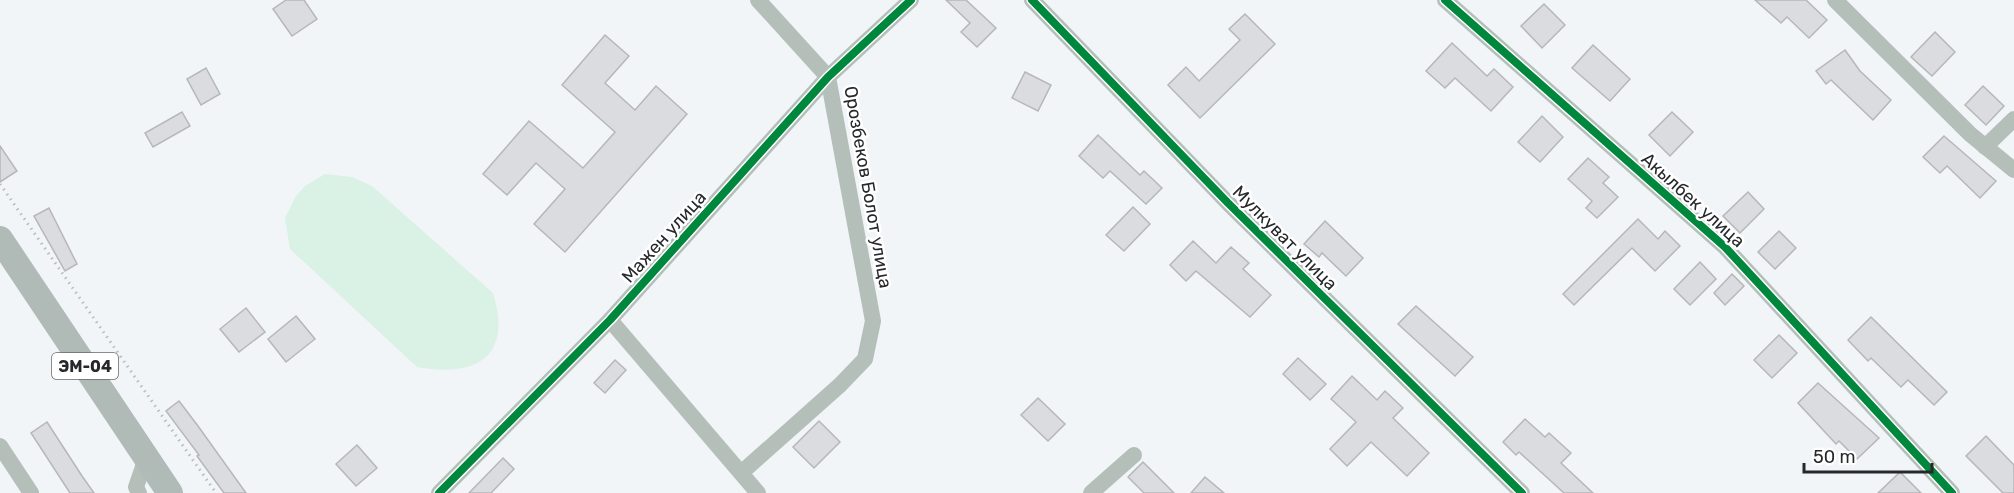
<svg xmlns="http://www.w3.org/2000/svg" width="2014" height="493" viewBox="0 0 2014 493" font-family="Rubik,sans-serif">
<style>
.green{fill:#daf1e5}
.building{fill:#dbdcdf;stroke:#b7b7ba;stroke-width:1.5}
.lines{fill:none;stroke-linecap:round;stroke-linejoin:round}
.path{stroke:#b8bebc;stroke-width:3;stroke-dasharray:1.5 4.5;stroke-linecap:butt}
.minor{stroke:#b5bfba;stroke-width:16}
.highway{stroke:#b0bab7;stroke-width:26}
.cycleway-casing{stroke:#fff;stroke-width:11}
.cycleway{stroke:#00873e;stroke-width:8}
.labels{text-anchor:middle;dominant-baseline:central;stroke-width:5;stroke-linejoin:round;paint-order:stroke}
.shield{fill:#fff;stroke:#67686b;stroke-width:1.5}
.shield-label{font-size:16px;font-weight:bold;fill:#26282b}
.street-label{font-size:18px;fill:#26282b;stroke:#fff}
</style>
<rect width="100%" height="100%" fill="#f1f5f8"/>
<path class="green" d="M325,174L352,177L372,186L493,293C513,357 476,378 417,367L290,249L285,218L296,196L305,186Z"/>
<g class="building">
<polygon points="286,0 304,0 317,19 292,36 273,9"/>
<polygon points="946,0 966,0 996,28 977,47 961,32 970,23"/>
<polygon points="1755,0 1806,0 1827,20 1809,38 1787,17 1781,23"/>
<polygon points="1544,4 1565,25 1542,48 1521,26"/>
<polygon points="1245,14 1275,44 1200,118 1168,85 1186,67 1199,81 1240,40 1229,29"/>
<polygon points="1935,32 1955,52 1932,76 1911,57"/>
<polygon points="605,35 629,56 605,83 635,110 656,86 687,114 565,252 534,224 565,189 536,163 507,195 483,174 529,121 583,168 615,132 562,85"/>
<polygon points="1452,43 1487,76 1494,69 1513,87 1491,111 1455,78 1445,88 1426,71"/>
<polygon points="1593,45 1630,79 1610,101 1572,68"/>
<polygon points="1845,50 1860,71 1891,100 1873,120 1831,80 1826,84 1816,71"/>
<polygon points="206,68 220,94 201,105 187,79"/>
<polygon points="1025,72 1051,85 1038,111 1012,98"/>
<polygon points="1983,86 2004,106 1986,125 1965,105"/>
<polygon points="182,112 190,126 153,147 145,133"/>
<polygon points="1672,112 1693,132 1670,156 1649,135"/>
<polygon points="1542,116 1563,137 1540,162 1518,142"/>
<polygon points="1098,135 1140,175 1144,171 1162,188 1146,204 1110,171 1103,178 1079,156"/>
<polygon points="1944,136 1996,181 1980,198 1947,166 1940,173 1923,157"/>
<polygon points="0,146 17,171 0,182"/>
<polygon points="1588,158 1609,177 1603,183 1618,197 1597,218 1586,208 1592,201 1568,179"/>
<polygon points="1748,192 1764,209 1740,233 1723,216"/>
<polygon points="1133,207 1150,224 1124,251 1106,235"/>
<polygon points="49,208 77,264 65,271 34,216"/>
<polygon points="1638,219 1658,239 1665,231 1680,246 1655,271 1632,248 1574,305 1563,294"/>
<polygon points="1325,221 1363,258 1346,276 1322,253 1319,257 1304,244"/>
<polygon points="1779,231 1796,248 1775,269 1758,252"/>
<polygon points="1193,241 1216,263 1231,247 1249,263 1243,269 1271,295 1250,317 1196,271 1186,281 1170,265"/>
<polygon points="1700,262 1716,279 1690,305 1674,289"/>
<polygon points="1732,274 1744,286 1725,305 1714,293"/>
<polygon points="1416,306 1473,357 1455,376 1398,324"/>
<polygon points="246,308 265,332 239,352 220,329"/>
<polygon points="296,316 315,339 286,362 268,339"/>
<polygon points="1871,317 1947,392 1934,405 1908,380 1901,387 1871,358 1868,361 1848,340"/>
<polygon points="1779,335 1797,353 1772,378 1754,360"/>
<polygon points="1298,358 1326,384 1310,400 1283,374"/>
<polygon points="615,360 626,370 605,393 594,383"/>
<polygon points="1352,376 1377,400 1385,391 1403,408 1393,418 1429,453 1407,476 1371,442 1347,466 1330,449 1356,422 1331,399"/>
<polygon points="1818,383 1879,438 1857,459 1839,441 1836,444 1798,403"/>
<polygon points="1038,398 1065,424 1048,441 1021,415"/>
<polygon points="179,401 198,426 246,493 224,493 197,456 199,455 166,411"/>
<polygon points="1525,419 1545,437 1549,433 1571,453 1561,463 1593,493 1564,493 1519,452 1516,455 1503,442"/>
<polygon points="819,421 840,442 814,468 793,447"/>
<polygon points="47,422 82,476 94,493 70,493 31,433"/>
<polygon points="1986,436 2014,465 2014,493 2003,493 1966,456"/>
<polygon points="357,445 377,468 356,486 336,464"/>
<polygon points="503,458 514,469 491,493 469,493"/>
<polygon points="1143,462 1174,493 1144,493 1128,477"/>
<polygon points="1900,472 1921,493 1878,493"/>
<polygon points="1205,477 1224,493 1191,493"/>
</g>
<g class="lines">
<polyline class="path" points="0,184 216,493"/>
<g class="minor">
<polyline points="1032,0 1228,203 1522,493"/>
<polyline points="1445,0 1725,247 1952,493"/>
<polyline points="1835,0 1970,134 2014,170"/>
<polyline points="1985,147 2014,119"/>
<polyline points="610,320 758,493"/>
<polyline points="0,446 31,493"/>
<polyline points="741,473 840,385 865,359 873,321 828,77 758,0"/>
<polyline points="139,493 136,487 146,458"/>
<polyline points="439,493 610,320 828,77 911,0"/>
<polyline points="1091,493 1134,455"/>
</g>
<polyline class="highway" points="0,239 170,493"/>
<g class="cycleway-casing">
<g id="cycleway">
<polyline points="1032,0 1228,203 1522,493"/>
<polyline points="1445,0 1725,247 1952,493"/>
<polyline points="439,493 610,320 828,77 911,0"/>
</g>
</g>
<use href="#cycleway" class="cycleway"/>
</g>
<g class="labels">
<rect class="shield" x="52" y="353" width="66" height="26" rx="4.5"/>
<g class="shield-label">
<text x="85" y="366">ЭМ-04</text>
</g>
<g class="street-label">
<text transform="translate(868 187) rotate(80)">Орозбеков Болот улица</text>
<text transform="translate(1693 200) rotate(42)">Акылбек улица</text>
<text transform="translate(664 237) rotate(-48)">Мажен улица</text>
<text transform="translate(1285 238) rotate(45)">Мулкуват улица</text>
</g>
</g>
<path d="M1804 463v9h128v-9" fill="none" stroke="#26282b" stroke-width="3"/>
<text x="1813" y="463" font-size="18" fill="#26282b" stroke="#ffffff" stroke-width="4.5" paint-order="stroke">50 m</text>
</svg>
